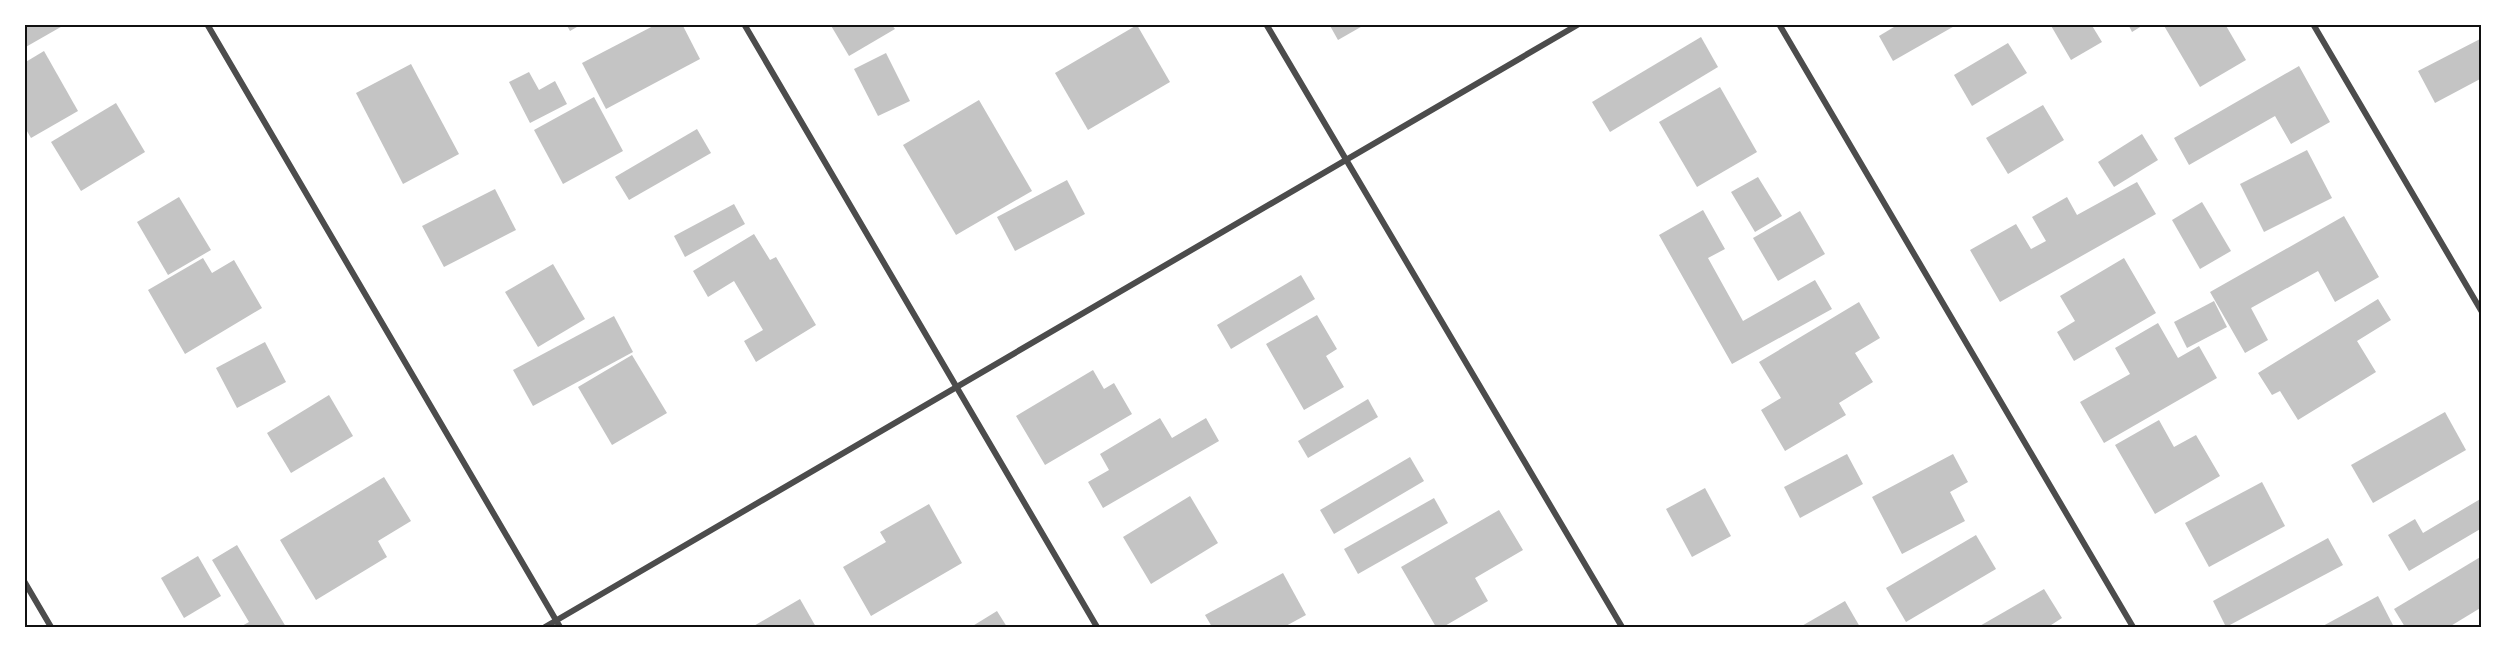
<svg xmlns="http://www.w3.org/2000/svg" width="2506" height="651" viewBox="0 0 2506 651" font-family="Quicksand,sans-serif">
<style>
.building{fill:#c4c4c4}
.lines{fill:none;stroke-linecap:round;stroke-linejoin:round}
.minor{stroke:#4c4c4c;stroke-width:6}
.neatline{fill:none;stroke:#111;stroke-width:2}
</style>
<rect width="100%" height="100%" fill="#fff"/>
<g class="building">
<polygon points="24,24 66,24 24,48"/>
<polygon points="566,24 582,24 570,31"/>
<polygon points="657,24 682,24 700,59 606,109 582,63"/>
<polygon points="830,24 891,24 895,29 849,56"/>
<polygon points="1329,24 1366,24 1338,40"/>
<polygon points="1899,24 1958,24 1893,61 1879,36"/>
<polygon points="2050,24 2091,24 2102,42 2071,60"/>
<polygon points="2128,24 2145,24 2132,32"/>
<polygon points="2163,24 2225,24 2246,60 2200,87"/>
<polygon points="1137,25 1170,82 1088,130 1055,73"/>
<polygon points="1701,37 1718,67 1610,132 1592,102"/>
<polygon points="2482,38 2482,78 2435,103 2418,71"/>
<polygon points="2008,43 2027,73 1972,106 1954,75"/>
<polygon points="44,51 78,111 31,138 24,126 24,63"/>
<polygon points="886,53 910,101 878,116 854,69"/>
<polygon points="411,64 459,154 403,184 356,93"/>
<polygon points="2299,66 2330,122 2291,144 2275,116 2189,165 2174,138"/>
<polygon points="529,72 539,90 555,81 567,104 530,123 509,82"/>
<polygon points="1720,87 1757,152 1697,187 1659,122"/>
<polygon points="594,97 623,151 563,184 534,130"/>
<polygon points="979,100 1032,191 956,235 903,145"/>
<polygon points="116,103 145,152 81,191 51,142"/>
<polygon points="2043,105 2064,140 2008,174 1986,138"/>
<polygon points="697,129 711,153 629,200 615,177"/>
<polygon points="2142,134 2158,160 2114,187 2098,162"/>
<polygon points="2307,150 2332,198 2264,232 2240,184"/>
<polygon points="1758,177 1782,216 1755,232 1731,192"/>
<polygon points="1067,180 1085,214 1015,251 997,217"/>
<polygon points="2137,182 2156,214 2000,302 1970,250 2016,224 2031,249 2046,241 2032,217 2067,197 2077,215"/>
<polygon points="495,189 516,230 444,267 422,226"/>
<polygon points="179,197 211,250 168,275 137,222"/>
<polygon points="2202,202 2231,251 2200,269 2172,220"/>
<polygon points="734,204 745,224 685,257 674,236"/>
<polygon points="1703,210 1725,249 1708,258 1743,321 1815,280 1832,309 1732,364 1659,235"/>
<polygon points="1800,211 1825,254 1778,281 1753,238"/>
<polygon points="2344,216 2379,277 2335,302 2318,271 2251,308 2268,340 2245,353 2210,292"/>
<polygon points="754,234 770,260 776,257 816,325 756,362 744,341 763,330 734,281 708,297 693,271"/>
<polygon points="203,258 212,273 234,260 262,308 185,354 148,290"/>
<polygon points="2124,258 2156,313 2074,361 2057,332 2075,321 2060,296"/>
<polygon points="553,264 585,319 538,347 505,292"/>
<polygon points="1301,275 1315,299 1231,349 1217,325"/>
<polygon points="2378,299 2391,320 2357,341 2376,372 2298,420 2280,391 2272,395 2258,373"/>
<polygon points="2214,301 2227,327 2187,348 2174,322"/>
<polygon points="1859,302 1880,338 1855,353 1873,382 1839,403 1846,415 1785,451 1761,410 1781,398 1759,362"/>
<polygon points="1317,315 1337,349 1326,356 1344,387 1304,410 1266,344"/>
<polygon points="614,316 633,352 533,406 513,370"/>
<polygon points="2158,323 2178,358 2199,346 2217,378 2104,443 2080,402 2130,374 2115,348"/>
<polygon points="265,342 286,382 237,408 216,368"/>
<polygon points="632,355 667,413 612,445 578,387"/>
<polygon points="1093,370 1104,389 1114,383 1132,414 1045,465 1016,416"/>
<polygon points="329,395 353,436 291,473 267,433"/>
<polygon points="1368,399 1378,417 1308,458 1298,441"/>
<polygon points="2445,412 2466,450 2373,503 2351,465"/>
<polygon points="1160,418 1172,438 1206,418 1219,441 1103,508 1088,482 1109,470 1100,454"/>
<polygon points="2159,420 2174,447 2196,435 2220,476 2155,514 2115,445"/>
<polygon points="1847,454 1863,484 1800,518 1784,487"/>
<polygon points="1953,454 1968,482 1950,492 1965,521 1902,554 1872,497"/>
<polygon points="1410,457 1424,481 1334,534 1320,510"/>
<polygon points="384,477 411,521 378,541 387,557 316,600 280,540"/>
<polygon points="2262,482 2285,526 2209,567 2185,523"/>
<polygon points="1705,488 1731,536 1692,557 1666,509"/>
<polygon points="1190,496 1218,543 1151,584 1123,537"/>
<polygon points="1434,498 1448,523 1358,574 1344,549"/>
<polygon points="2482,498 2482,528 2409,571 2388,535 2415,519 2423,533"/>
<polygon points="929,504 962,563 871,616 843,567 886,542 880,532"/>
<polygon points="1499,510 1523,550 1475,578 1488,601 1443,627 1436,627 1401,567"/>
<polygon points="1976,535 1996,569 1906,622 1886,588"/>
<polygon points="2328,538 2343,565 2226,627 2213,601"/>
<polygon points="237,545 286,627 240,627 249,622 212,560"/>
<polygon points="198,556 221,596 184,618 161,578"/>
<polygon points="2482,556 2482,607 2449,627 2405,627 2394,609"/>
<polygon points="1283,573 1306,615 1284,627 1212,627 1205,615"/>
<polygon points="2044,589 2062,618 2048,627 1978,627"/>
<polygon points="2378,596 2394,627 2321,627"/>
<polygon points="800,599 816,627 752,627"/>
<polygon points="1845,601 1860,627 1800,627"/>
<polygon points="997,611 1007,627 971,627"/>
</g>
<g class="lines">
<g class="minor">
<polyline points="207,24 560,627"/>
<polyline points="744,24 1097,627"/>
<polyline points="1266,24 1622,627"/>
<polyline points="1779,24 2133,627"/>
<polyline points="2313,24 2482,312"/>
<polyline points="24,581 51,627"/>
<polyline points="545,627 1579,24"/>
</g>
</g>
<rect width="2506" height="651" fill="none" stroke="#ffffff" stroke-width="51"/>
<rect x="26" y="26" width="2454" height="600" class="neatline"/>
</svg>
